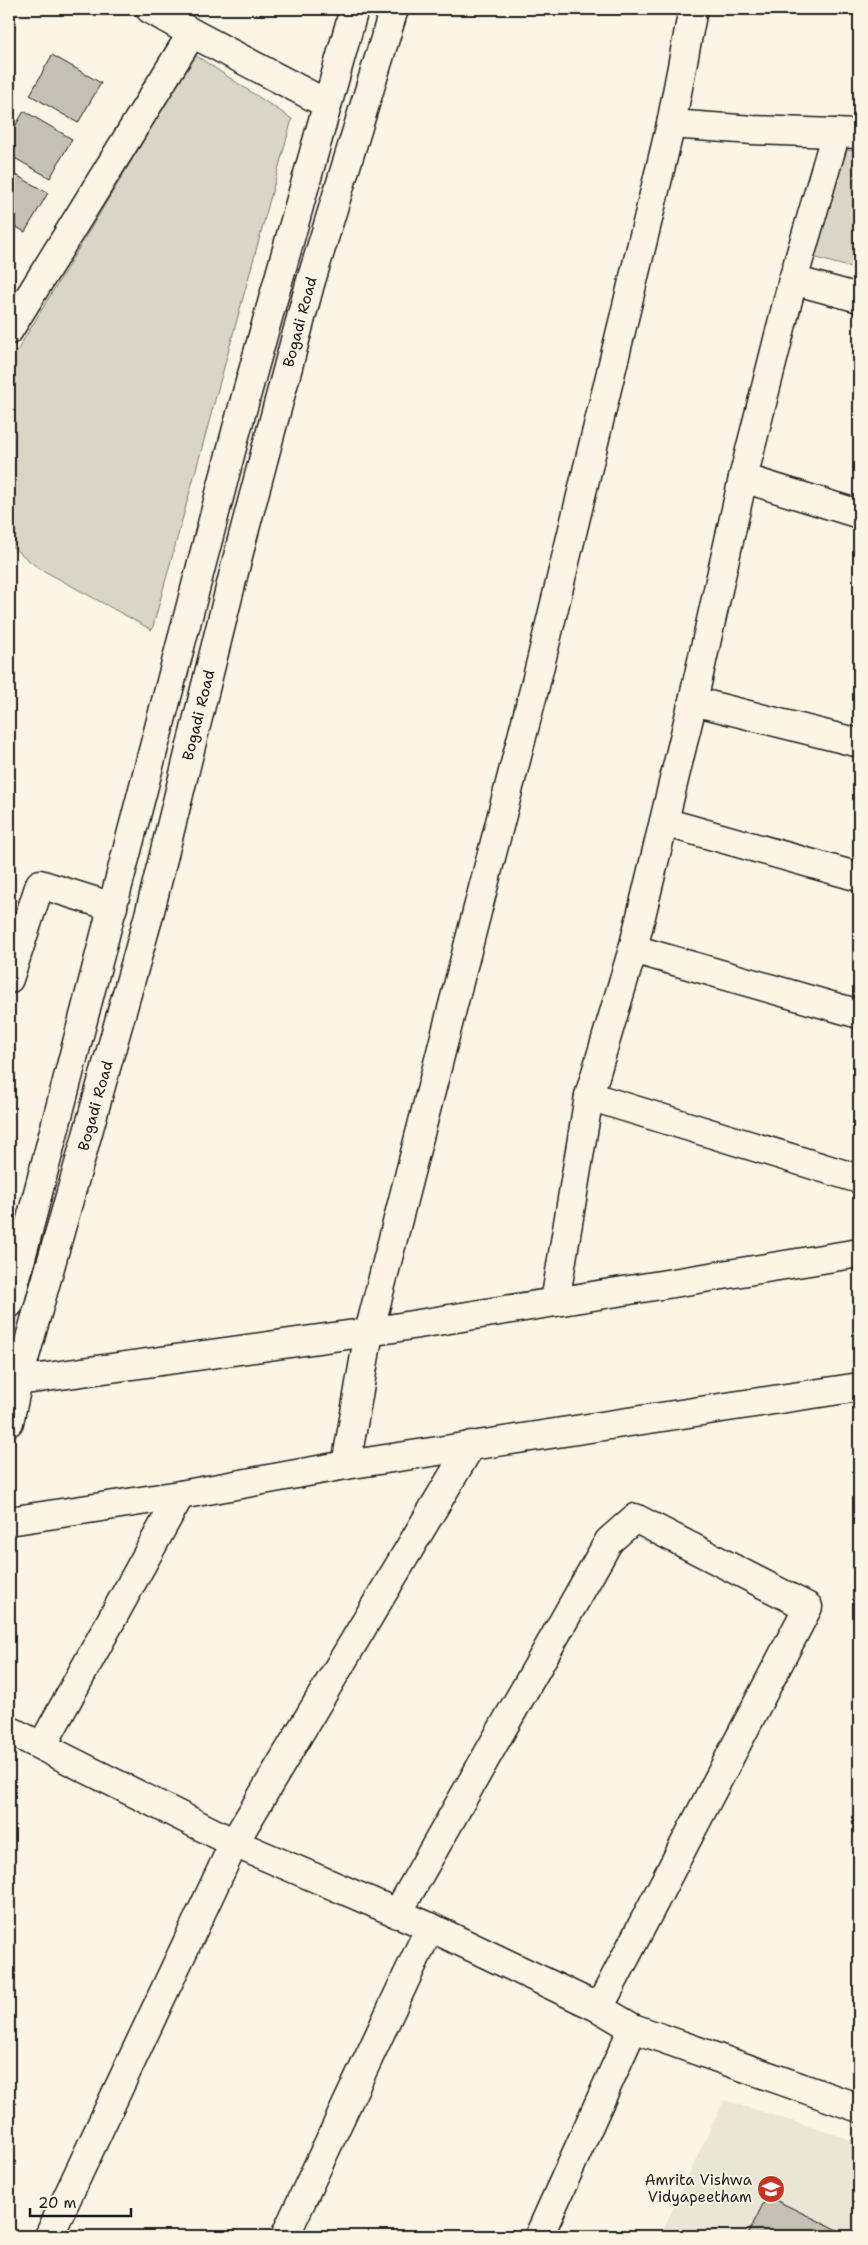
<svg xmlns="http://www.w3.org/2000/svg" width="868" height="2245" viewBox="0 0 868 2245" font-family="'Shantell Sans',sans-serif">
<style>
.built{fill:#ebe5d6}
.green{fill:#dbd5c8;stroke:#7c7872}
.building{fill:#c4c0b3;stroke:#1c1c1c}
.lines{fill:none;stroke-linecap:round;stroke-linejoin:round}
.minor-casing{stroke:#1c1c1c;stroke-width:31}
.secondary-casing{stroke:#1c1c1c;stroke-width:31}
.minor{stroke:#fcf5e5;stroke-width:28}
.secondary{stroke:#fcf5e5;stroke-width:28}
.labels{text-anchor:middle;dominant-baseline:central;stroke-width:4;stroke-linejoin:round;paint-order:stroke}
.street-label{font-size:15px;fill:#1c1c1c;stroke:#fcf5e5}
.poi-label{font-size:15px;fill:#1c1c1c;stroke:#fcf5e5;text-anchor:end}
</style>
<rect width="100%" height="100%" fill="#fcf5e5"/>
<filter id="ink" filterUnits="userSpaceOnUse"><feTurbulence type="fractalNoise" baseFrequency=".02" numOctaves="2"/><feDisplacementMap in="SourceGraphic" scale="10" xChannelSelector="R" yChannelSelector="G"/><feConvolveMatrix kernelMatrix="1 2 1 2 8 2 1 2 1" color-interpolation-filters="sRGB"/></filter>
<g filter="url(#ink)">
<polygon class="built" points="724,2100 859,2142 859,2236 660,2236"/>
<g class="green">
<polygon points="195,55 292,119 152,630 37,567 9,544 9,364"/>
<polygon points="847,150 859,151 859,270 813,257"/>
</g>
<g class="building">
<polygon points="52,55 101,83 78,123 30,95"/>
<polygon points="24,111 72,139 50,178 9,155 9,137"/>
<polygon points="9,171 48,193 25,232 9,223"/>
<polygon points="9,240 15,244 9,256"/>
<polygon points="767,2196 850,2236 747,2236"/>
</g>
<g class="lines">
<g class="minor-casing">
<g id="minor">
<polyline points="150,9 192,33"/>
<polyline points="671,124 753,130 859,134"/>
<polyline points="793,280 836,133"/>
<polyline points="9,330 192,33 327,104"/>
<polyline points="743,478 859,514"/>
<polyline points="693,701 859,743"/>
<polyline points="664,822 859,877"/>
<polyline points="633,949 859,1014"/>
<polyline points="9,979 40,884 113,907"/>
<polyline points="589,1096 859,1179"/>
<polyline points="555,1302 589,1096 633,949 693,701 743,478 793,280 859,298"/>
<polyline points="9,1381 18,1381 369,1332 859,1253"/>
<polyline points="346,1465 369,1332 535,686 671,124 693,9"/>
<polyline points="9,1521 180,1495 346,1465 859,1387"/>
<polyline points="9,1730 234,1843 430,1927 599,2008 633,2028 859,2108"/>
<polyline points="42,1746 180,1495"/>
<polyline points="397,1914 609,1541 635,1518 808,1607 599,2008"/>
<polyline points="49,2236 234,1843 471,1445"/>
<polyline points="285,2236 430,1927"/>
<polyline points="539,2236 633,2028"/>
</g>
</g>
<g class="secondary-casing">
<g id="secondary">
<polyline points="9,1304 236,432 354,9"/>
<path id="s1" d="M9,1422L18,1381L149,915L242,540L310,284L394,9"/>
</g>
</g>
<use href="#minor" class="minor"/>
<use href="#secondary" class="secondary"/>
</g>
</g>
<defs>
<g id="university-disc" transform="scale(1.4375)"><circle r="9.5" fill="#c8321e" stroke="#fcf5e5"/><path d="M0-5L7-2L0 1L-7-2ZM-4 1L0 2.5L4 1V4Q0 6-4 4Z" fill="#fff"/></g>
</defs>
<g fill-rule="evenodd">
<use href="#university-disc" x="771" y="2189"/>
</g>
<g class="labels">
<g class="street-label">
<text stroke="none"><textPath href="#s1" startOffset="1138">Bogadi Road</textPath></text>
<text stroke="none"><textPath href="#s1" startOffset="732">Bogadi Road</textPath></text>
<text stroke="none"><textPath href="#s1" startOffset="328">Bogadi Road</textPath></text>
</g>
<g class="poi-label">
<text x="752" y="2180">Amrita Vishwa<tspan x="752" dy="17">Vidyapeetham</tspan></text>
</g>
</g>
<rect width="868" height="2245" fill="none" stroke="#fcf5e5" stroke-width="30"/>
<rect x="15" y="15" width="838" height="2215" fill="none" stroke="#1c1c1c" stroke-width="2" filter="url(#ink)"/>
<path d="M30 2208v8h101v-8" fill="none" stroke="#1c1c1c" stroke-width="2.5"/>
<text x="38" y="2208" font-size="15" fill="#1c1c1c" stroke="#fcf5e5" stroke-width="4" paint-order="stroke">20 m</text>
</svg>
